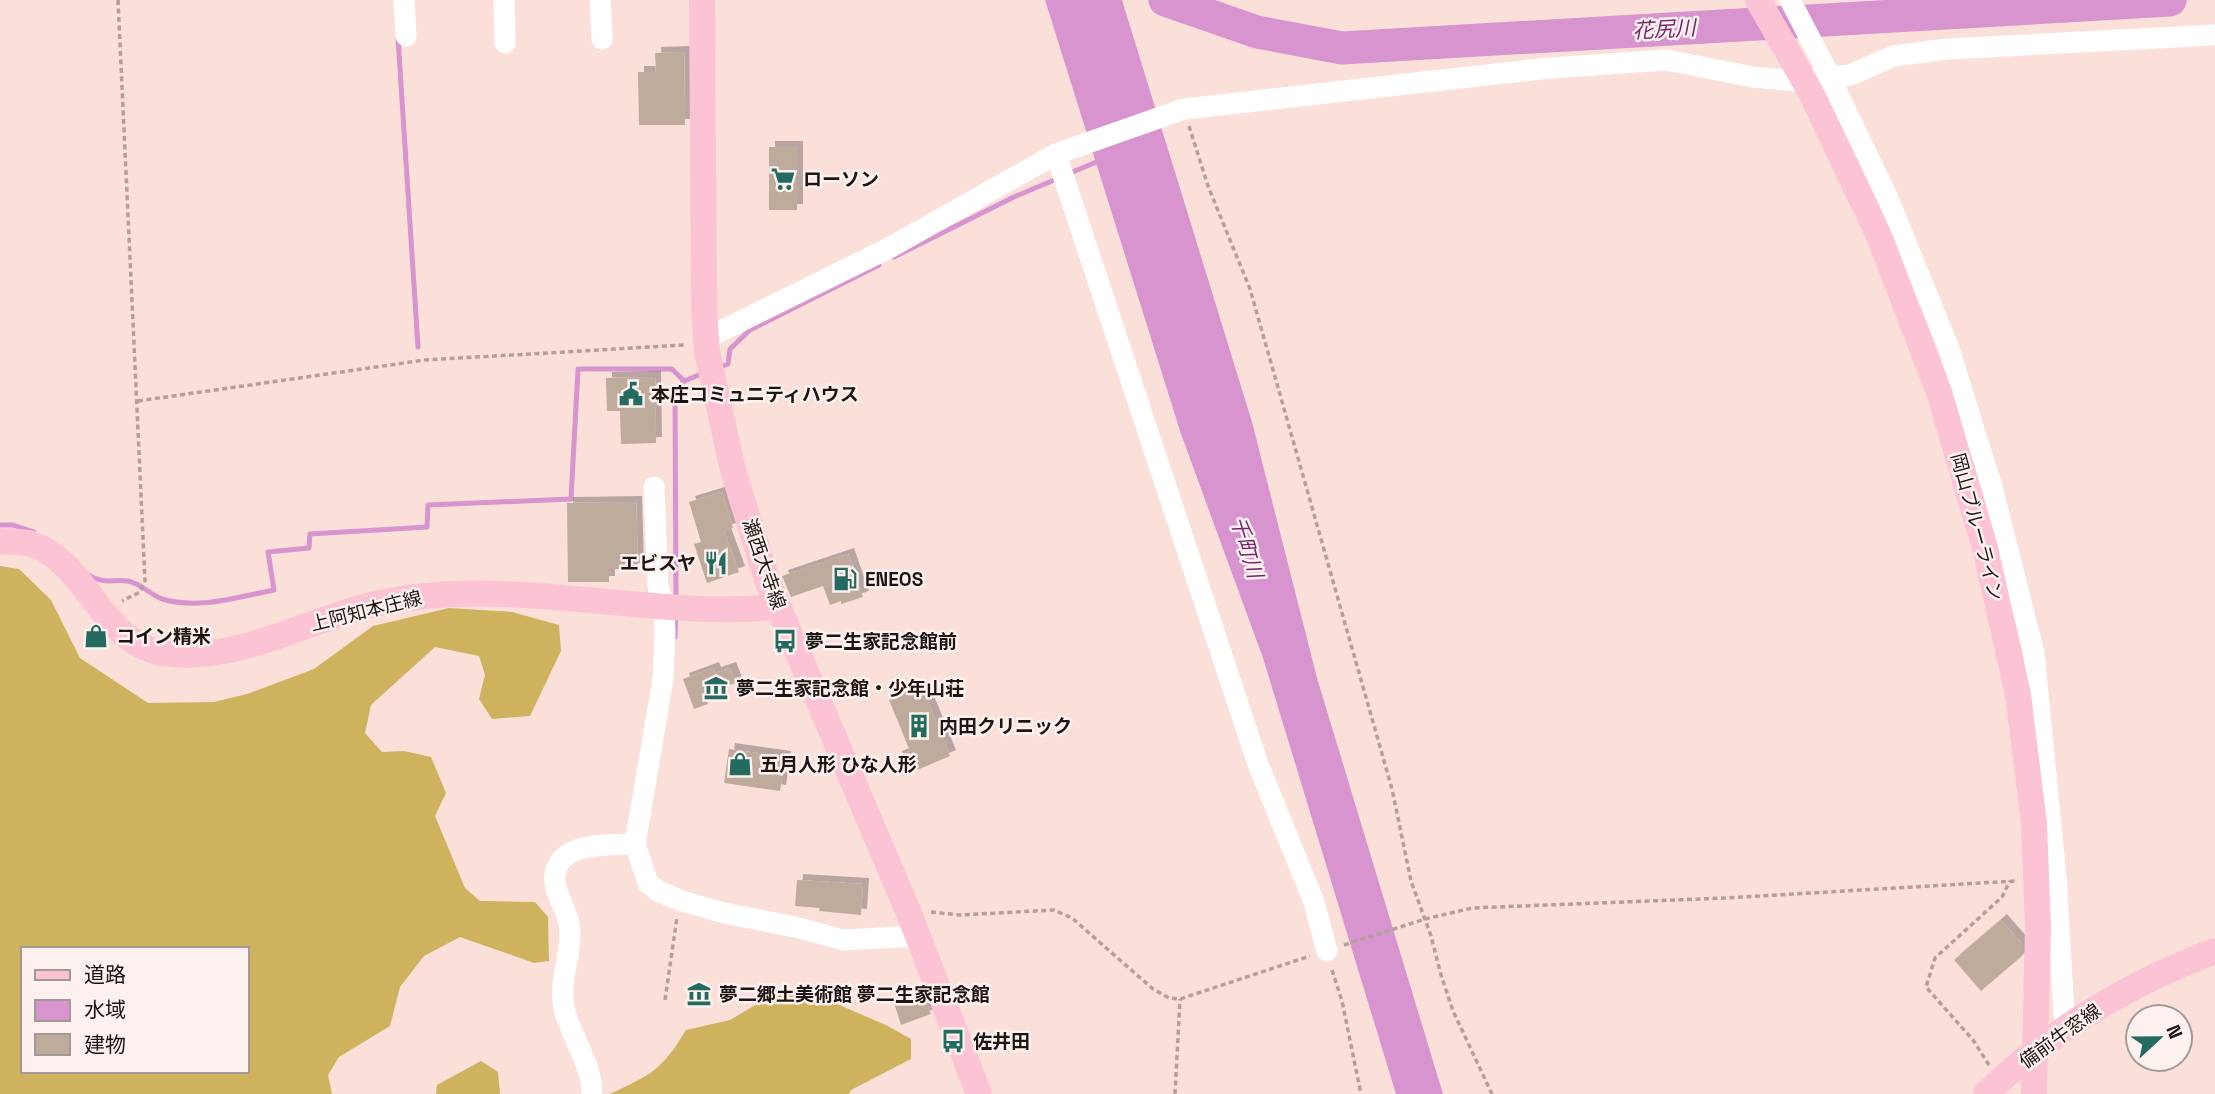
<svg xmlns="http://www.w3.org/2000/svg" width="2215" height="1094" viewBox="0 0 2215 1094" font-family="'Space Grotesk','Noto Sans JP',sans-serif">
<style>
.forest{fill:#cfb25d;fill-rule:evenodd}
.water{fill:#d794ce}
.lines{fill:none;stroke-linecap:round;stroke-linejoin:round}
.stream{stroke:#d794ce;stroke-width:5}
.river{stroke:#d794ce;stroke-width:33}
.building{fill:#beab9c;filter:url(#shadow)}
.path{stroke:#b49f9a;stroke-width:3.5;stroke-dasharray:5 3.5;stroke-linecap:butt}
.minor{stroke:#fff;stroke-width:21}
.major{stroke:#fcc3d4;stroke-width:26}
.labels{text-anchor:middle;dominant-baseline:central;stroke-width:5;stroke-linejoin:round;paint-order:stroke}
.poi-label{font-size:19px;font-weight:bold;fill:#1e1513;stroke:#fcf1ef;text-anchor:start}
.street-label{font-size:19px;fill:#1e1513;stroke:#fcf1ef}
.water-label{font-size:21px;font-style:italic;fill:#74266c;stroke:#fcf1ef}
</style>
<defs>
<filter id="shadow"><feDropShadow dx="6" dy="-6" stdDeviation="0" flood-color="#0004"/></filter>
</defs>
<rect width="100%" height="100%" fill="#fbe0da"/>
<g class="forest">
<path d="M0,566L19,569L51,600L80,658L148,703L214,702L247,694L314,669L373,626L449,608L512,612L559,625L561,651L530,716L492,719L479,699L485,675L479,656L435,647L371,705L365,733L382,752L404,751L431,757L446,793L435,816L465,888L480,901L535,902L548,917L549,961L534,963L460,937L424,956L400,987L390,1026L339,1057L328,1075L332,1094H0ZM23,949H247V1071H23Z"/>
<path d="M781,990L809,992L886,1025L911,1039V1059L851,1090L849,1094H610C652,1074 661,1071 686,1030L730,1020Z"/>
<polygon points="481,1061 498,1072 500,1094 436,1094 437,1085"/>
</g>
<polygon class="water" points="1045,0 1122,0 1252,422 1317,678 1443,1094 1396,1094 1263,658 1181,434"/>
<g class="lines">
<g class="stream">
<polyline points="398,38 418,347"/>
<polyline points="1068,174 1101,160"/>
<polyline points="894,257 1014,197 1059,178"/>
<polyline points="720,367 728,364 730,349 750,330 879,265"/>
<polyline points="0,525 13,525 34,532"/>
<path d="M88,575C108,587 119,576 134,583C144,587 152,595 162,599C199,610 238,597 274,590L268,552L309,548L310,534L427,527L428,505L571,499L578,369H672L684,381"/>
<polyline points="676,599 675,394 684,381 704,373"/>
<polyline points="675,637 676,615"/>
</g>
<polyline class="river" points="1165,0 1257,32 1342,48 2170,0"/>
</g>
<g class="building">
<polygon points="684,52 685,125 639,125 638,72 656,72 655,53"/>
<rect x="769" y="147" width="28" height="63"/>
<polygon points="655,377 656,443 621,444 620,411 607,411 606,378"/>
<polygon points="722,492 733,528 724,531 739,572 707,583 694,544 701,542 689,502"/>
<polygon points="636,502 638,569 609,569 609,582 568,582 567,503"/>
<polygon points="848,554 863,597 841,604 841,601 830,605 823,586 791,597 782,576"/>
<polygon points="713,668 715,673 730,668 736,683 704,692 708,704 694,709 683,679"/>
<polygon points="922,687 950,756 903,776 896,757 910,751 889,700"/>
<polygon points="729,749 785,757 780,791 724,783"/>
<polygon points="797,880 863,884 861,915 819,911 820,908 795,906"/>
<polygon points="2001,920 2022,944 2022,956 1981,991 1954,960"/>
<polygon points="922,991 931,1014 901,1025 894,1003"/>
</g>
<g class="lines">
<g class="path">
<polyline points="118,0 145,581 140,592 122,601"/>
<polyline points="1189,126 1208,186 1250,289 1392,789 1411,881 1431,936 1441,975 1453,1011 1492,1094"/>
<polyline points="138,401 425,360 685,345"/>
<polyline points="931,912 960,915 1054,910 1072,918 1153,989 1169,998 1180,999 1310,956"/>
<polyline points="1344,945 1425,919 1472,908 1725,898 2016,881"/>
<polyline points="1332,970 1342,1001 1361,1094"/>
<polyline points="665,1000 677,917"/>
<polyline points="1989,1065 1973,1040 1926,987 1935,958 2002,897 2010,881"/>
<polyline points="1175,1094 1180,999"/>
</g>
<g class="minor">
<polyline points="404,0 406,36"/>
<polyline points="504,0 505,43"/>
<polyline points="600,0 602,39"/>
<polyline points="1790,0 1824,65 1887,196 1948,346 1992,487 2034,653 2056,877 2064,1014 2068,1025"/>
<polyline points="1056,154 1184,109 1550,68 1666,60 1753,77 1796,81 1850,75 1894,56 1947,49 2215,35"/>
<polyline points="705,339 891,247 1056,154 1258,764 1314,902 1327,951"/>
<polyline points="635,844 648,883 658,891 682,901 724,913 800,928 843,940 917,936"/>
<path d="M592,1094C592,1063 571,1038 564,1008C558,979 574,950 569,923C566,909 557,897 555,883C551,841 607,845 635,844L663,679L665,632L664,607L658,586L654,487"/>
</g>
<g class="major">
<polyline points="702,0 704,310 707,352 733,470 767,580 909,913 979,1094"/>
<polyline points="1758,0 1811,93 1879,236 1939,392 1985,548 2018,695 2034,823 2038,928 2034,1094"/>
<path d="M0,541C10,542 22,541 32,544C88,563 100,642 163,653C231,664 302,623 367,606C506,572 640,620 778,607"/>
<path d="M1986,1094C2051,1030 2130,983 2215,951"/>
</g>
</g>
<defs>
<g id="supermarket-bare" transform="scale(1.89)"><path d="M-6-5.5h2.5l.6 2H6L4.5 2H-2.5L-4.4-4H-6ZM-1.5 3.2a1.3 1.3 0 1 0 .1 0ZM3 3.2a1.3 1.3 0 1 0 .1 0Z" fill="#246b5f" stroke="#fcf1ef" stroke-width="2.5" paint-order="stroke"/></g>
<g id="civic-bare" transform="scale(1.89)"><path d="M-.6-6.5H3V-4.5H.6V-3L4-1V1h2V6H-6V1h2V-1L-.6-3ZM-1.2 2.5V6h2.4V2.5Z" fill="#246b5f" stroke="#fcf1ef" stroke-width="2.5" paint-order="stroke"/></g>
<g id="restaurant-bare" transform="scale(1.89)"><path d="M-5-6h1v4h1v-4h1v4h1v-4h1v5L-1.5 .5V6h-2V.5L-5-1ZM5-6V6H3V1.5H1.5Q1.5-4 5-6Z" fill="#246b5f" stroke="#fcf1ef" stroke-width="2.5" paint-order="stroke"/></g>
<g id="fuel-bare" transform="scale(1.89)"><path d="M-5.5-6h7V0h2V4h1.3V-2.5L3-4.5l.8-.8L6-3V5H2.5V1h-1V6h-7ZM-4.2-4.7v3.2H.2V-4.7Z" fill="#246b5f" stroke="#fcf1ef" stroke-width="2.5" paint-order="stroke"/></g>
<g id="shop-bare" transform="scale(1.89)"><path d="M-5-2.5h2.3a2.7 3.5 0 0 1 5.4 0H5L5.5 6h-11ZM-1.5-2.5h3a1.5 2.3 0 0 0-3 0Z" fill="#246b5f" stroke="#fcf1ef" stroke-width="2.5" paint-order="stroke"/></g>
<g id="bus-bare" transform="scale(1.89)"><path d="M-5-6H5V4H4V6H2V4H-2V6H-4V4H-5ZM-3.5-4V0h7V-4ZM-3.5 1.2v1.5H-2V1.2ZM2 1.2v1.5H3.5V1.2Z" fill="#246b5f" stroke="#fcf1ef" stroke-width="2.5" paint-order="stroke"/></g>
<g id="museum-bare" transform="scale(1.89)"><path d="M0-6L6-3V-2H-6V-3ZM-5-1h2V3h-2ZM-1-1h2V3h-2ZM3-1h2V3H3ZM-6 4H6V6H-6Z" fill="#246b5f" stroke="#fcf1ef" stroke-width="2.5" paint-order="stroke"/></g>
<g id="building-bare" transform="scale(1.89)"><path d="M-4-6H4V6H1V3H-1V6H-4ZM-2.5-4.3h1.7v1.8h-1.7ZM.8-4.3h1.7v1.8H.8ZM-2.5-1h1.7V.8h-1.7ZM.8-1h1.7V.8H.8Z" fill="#246b5f" stroke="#fcf1ef" stroke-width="2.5" paint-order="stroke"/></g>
</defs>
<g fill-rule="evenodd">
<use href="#supermarket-bare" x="783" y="179"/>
<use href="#civic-bare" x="631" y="394"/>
<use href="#restaurant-bare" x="716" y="563"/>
<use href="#fuel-bare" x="845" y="579"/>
<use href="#shop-bare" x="96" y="636"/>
<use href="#bus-bare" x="785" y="641"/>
<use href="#museum-bare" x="716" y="688"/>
<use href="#building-bare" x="919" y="726"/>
<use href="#shop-bare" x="740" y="764"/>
<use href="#museum-bare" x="699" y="994"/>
<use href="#bus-bare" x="953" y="1041"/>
</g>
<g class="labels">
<g class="poi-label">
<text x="803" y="179">ローソン</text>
<text x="651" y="394">本庄コミュニティハウス</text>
<text x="696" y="563" text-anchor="end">エビスヤ</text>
<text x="865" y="579">ENEOS</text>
<text x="116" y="636">コイン精米</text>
<text x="805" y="641">夢二生家記念館前</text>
<text x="736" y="688">夢二生家記念館・少年山荘</text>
<text x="939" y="726">内田クリニック</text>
<text x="760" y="764">五月人形 ひな人形</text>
<text x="719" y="994">夢二郷土美術館 夢二生家記念館</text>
<text x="973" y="1041">佐井田</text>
</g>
<g class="street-label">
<text transform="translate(1977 527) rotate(75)">岡山ブルーライン</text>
<text transform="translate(764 564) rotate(71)">瀬西大寺線</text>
<text transform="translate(366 611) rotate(-14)">上阿知本庄線</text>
<text transform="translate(2060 1036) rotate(-36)">備前牛窓線</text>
</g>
<g class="water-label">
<text transform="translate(1664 29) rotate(-3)">花尻川</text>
<text transform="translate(1247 547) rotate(73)">千町川</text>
</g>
</g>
<rect x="21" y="947" width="228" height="126" fill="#fcf1ef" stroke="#a39997" stroke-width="2"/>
<rect x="35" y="970" width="35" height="10" fill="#fcc3d4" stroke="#a39997" stroke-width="2"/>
<text x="84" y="982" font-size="21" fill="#1e1513">道路</text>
<rect x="35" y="1000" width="35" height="21" fill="#d794ce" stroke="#a39997" stroke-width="2"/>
<text x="84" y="1017" font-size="21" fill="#1e1513">水域</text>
<rect x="35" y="1034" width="35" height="21" fill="#beab9c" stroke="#a39997" stroke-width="2"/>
<text x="84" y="1052" font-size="21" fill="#1e1513">建物</text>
<g transform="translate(2159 1038) rotate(68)"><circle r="33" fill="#fcf1ef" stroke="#a39997" stroke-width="2"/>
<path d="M0-5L12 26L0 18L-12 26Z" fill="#246b5f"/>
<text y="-10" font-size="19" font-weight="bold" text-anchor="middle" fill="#1e1513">N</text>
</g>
</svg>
